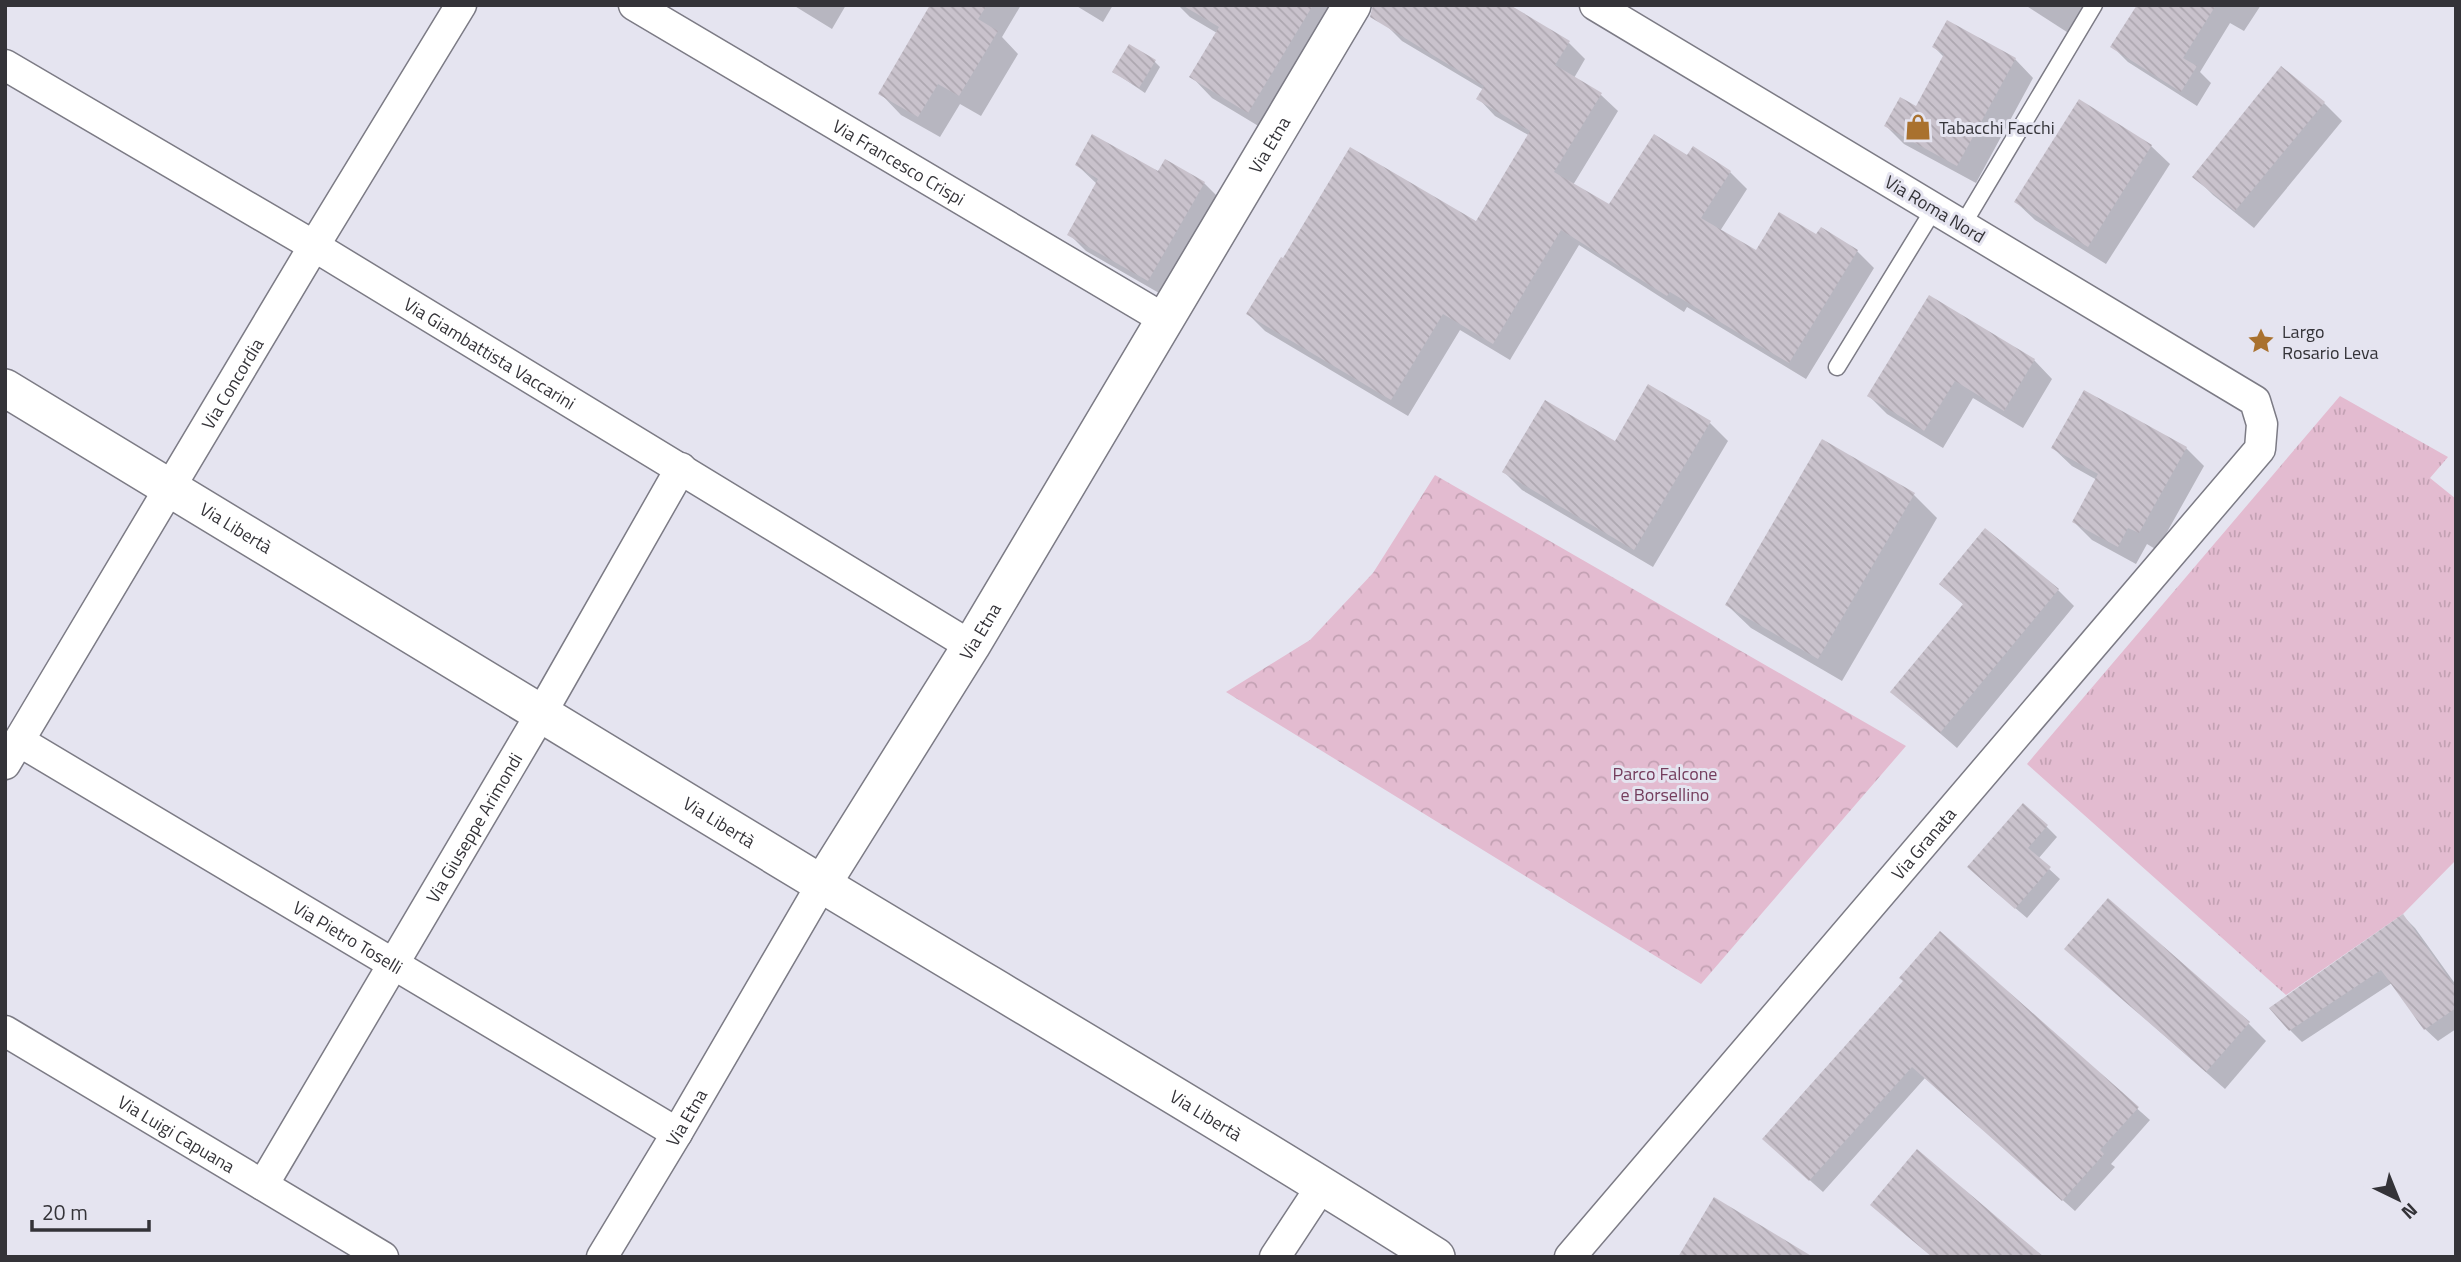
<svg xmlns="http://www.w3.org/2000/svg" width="2461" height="1262" viewBox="0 0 2461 1262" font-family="'Titillium Web',sans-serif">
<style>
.grass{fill:url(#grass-tufts)}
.forest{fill:url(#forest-crowns)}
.shadow{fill:#0003}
.building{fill:url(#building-back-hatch)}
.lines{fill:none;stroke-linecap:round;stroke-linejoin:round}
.service-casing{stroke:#7c7b85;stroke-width:19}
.minor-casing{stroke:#7c7b85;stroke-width:33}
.tertiary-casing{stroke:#7c7b85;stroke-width:40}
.service{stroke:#fff;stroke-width:16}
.minor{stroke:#fff;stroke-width:30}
.tertiary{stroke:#fff;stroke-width:37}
.labels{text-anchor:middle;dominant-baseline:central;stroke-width:6;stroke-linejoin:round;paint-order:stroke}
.poi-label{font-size:18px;fill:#343338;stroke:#e5e4f0;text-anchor:start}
.street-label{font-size:18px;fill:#343338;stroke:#e5e4f0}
.park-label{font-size:18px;fill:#743d5d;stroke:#e5e4f0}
</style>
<defs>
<pattern id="grass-tufts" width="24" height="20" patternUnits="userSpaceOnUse" patternTransform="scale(1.75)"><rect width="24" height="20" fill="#e3bbd0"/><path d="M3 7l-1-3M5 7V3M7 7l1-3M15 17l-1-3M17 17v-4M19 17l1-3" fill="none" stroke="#c3a1b3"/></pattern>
<pattern id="forest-crowns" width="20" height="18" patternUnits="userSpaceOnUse" patternTransform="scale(1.75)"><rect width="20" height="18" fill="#e3bbd0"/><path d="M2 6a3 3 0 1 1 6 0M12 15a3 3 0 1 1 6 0" fill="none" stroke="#c3a1b3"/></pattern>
<pattern id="building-back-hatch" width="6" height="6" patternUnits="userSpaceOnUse" patternTransform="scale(1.75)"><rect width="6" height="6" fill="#c9c2cc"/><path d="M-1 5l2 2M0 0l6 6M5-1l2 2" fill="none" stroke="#ada7b0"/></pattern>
</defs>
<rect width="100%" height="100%" fill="#e5e4f0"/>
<polygon class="grass" points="2340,396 2448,457 2430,478 2456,499 2456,860 2403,914 2286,995 2027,764"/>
<polygon class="forest" points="1435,475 1906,746 1701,984 1226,692 1310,640 1373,573"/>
<g class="shadow">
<polygon points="793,5 846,5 832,29"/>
<polygon points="932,5 1021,5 1002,37 1018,54 981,116 960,104 940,137 901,115 880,93"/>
<polygon points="1075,5 1113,5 1103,22"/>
<polygon points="1178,5 1347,5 1270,133 1212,98 1191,76 1217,33 1190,17"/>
<polygon points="2025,5 2088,5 2070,34"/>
<polygon points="2139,5 2261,5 2244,31 2230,23 2200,72 2211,83 2197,106 2128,62 2113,47"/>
<polygon points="1385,24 1569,43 1585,59 1574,78 1601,95 1618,111 1573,185 1609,207 1688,158 1730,172 1747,189 1720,231 1756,253 1817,237 1857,251 1874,268 1806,379 1687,307 1684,312 1579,245 1510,360 1460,330 1408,416 1265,331 1248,314 1477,224 1530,136 1495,116 1479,99 1484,90 1402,41"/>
<polygon points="1934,47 2015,59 2033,78 1976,183 1904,144 1886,126 1917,109 1945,58"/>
<polygon points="1155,62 1160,67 1145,93 1114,72"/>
<polygon points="2281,69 2324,103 2342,121 2254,228 2213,195 2194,176"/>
<polygon points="2151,146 2170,164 2106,264 2035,220 2016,202"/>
<polygon points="1077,165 1204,183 1221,200 1166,297 1086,251 1069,234 1097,184"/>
<polygon points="1929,297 2034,360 2052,379 2023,428 1973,398 1943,448 1887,414 1869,396"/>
<polygon points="1710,423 1728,441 1653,567 1522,490 1504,472 1616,443"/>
<polygon points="2053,448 2186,448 2204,466 2157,550 2147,544 2136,564 2092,540 2074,522 2097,480 2072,466"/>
<polygon points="1914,495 1937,518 1842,681 1751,628 1727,605"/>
<polygon points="1941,584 2058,590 2074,606 1957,748 1892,692 1964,605"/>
<polygon points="2046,826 2057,837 2038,859 2060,879 2027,918 1980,878"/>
<polygon points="2403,916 2415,928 2456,985 2456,1029 2438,1041 2425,1029 2392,983 2302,1042 2290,1030"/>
<polygon points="1940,934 2150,1120 2111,1164 2115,1167 2075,1211 1925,1078 1823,1192 1777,1151"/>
<polygon points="2066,949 2248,1023 2266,1041 2225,1089"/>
</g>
<g class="building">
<polygon points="930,5 987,5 978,19 998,31 959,96 938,84 918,117 878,94"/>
<polygon points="1182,5 1313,5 1248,113 1189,77 1219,27"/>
<polygon points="1373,5 1510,5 1570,41 1555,65 1602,93 1554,172 1609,204 1654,134 1687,155 1693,146 1731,171 1701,218 1756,250 1779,212 1816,234 1821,227 1858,250 1789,363 1670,292 1667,296 1561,230 1493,344 1443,314 1391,400 1246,314 1281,257 1283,258 1350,147 1476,221 1530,131 1476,99 1484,86 1370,17"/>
<polygon points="2137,5 2216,5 2183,58 2197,66 2181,92 2110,47"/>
<polygon points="1947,20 2016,58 1957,166 1884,126 1900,97 1916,106 1944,54 1932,47"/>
<polygon points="1129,44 1156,60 1139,88 1112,72"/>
<polygon points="2281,66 2325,102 2235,211 2192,177"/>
<polygon points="2079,99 2152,145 2088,247 2014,202"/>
<polygon points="1092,134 1158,171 1165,159 1205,182 1148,281 1067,235 1098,179 1075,165"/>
<polygon points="1929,295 2035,359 2004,411 1955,381 1924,431 1867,396"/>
<polygon points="1648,384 1711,421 1634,550 1502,472 1545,400 1615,441"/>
<polygon points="2084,390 2187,447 2139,533 2128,528 2118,547 2072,522 2098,474 2051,448"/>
<polygon points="1822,439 1915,493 1818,659 1725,605"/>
<polygon points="1985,528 2059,589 1940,733 1890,692 1963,604 1939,584"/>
<polygon points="2023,803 2048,825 2028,848 2051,867 2015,909 1967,867"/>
<polygon points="2108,898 2250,1022 2206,1072 2064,949"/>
<polygon points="2403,914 2456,988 2456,1008 2424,1030 2381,970 2289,1031 2269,1008"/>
<polygon points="1940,931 2139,1107 2100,1150 2104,1154 2062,1201 1912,1067 1809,1181 1762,1139 1903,981 1899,978"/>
<polygon points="1917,1149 2025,1241 2044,1257 1932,1257 1870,1205"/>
<polygon points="1714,1197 1813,1257 1678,1257"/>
</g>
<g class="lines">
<g class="service-casing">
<g id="service">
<polyline points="1962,226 2094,5"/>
<polyline points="1837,367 1934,209"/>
</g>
</g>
<g class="minor-casing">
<g id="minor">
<path id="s1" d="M634,5L1164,319"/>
<path id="s2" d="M5,65L314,246L971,646"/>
<path id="s3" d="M19,741L677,1133"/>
<path id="s4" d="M5,764L314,246L461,5"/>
<path id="s5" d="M5,1031L383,1257"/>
<path id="s6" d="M263,1185L542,712L681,468"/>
<path id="s7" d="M602,1257L677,1133L822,884"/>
<polyline points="1275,1257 1323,1184"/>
<path id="s8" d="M1570,1257L2260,449L2262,424L2255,401L1595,5"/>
</g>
</g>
<g class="tertiary-casing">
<g id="tertiary">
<path id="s9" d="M5,388C279,552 551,720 825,886C1029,1009 1234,1129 1436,1257"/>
<path id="s10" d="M822,884L971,646L1352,5"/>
</g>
</g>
<use href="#service" class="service"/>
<use href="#minor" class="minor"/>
<use href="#tertiary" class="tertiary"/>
</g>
<defs>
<g id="shop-bare" transform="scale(2.1)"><path d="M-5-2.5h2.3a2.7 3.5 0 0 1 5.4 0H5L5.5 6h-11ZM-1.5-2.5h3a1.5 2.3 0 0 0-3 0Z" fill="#a9712e" stroke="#e5e4f0" stroke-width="2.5" paint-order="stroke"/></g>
<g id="sight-bare" transform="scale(2.1)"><path d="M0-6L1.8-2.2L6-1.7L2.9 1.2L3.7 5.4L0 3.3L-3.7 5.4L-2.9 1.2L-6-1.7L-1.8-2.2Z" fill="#a9712e" stroke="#e5e4f0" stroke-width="2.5" paint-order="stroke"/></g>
</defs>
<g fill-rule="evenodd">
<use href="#shop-bare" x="1918" y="127"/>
<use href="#sight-bare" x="2261" y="341"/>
</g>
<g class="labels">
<g class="poi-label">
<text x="1939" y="127">Tabacchi Facchi</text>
<text x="2282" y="331">Largo<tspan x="2282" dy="21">Rosario Leva</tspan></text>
</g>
<g class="street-label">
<text stroke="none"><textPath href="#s10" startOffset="864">Via Etna</textPath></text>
<text stroke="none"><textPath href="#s1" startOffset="308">Via Francesco Crispi</textPath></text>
<text transform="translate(1935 209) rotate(31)">Via Roma Nord</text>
<text stroke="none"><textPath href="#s2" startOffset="564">Via Giambattista Vaccarini</textPath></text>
<text stroke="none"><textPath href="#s4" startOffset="443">Via Concordia</textPath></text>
<text stroke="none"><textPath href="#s9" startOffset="270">Via Libertà</textPath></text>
<text stroke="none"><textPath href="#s10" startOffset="298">Via Etna</textPath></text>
<text stroke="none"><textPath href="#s9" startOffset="836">Via Libertà</textPath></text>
<text stroke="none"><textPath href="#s6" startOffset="415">Via Giuseppe Arimondi</textPath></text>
<text stroke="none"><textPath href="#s8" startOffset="544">Via Granata</textPath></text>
<text stroke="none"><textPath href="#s3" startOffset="383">Via Pietro Toselli</textPath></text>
<text stroke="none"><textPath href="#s9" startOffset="1404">Via Libertà</textPath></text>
<text stroke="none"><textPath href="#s7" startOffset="163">Via Etna</textPath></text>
<text stroke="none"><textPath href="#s5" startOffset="200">Via Luigi Capuana</textPath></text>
</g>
<g class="park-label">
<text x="1665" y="773">Parco Falcone<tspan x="1665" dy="21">e Borsellino</tspan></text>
</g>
</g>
<rect width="2461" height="1262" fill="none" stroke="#343338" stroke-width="14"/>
<g transform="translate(2398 1199) rotate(137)" stroke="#e5e4f0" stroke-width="5" paint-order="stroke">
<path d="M0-5L12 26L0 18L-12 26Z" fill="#343338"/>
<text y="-10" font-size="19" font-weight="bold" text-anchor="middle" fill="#343338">N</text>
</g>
<path d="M32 1220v10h117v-10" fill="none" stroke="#343338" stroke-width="3.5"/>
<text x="42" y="1220" font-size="21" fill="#343338" stroke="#e5e4f0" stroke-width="5" paint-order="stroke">20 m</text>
</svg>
